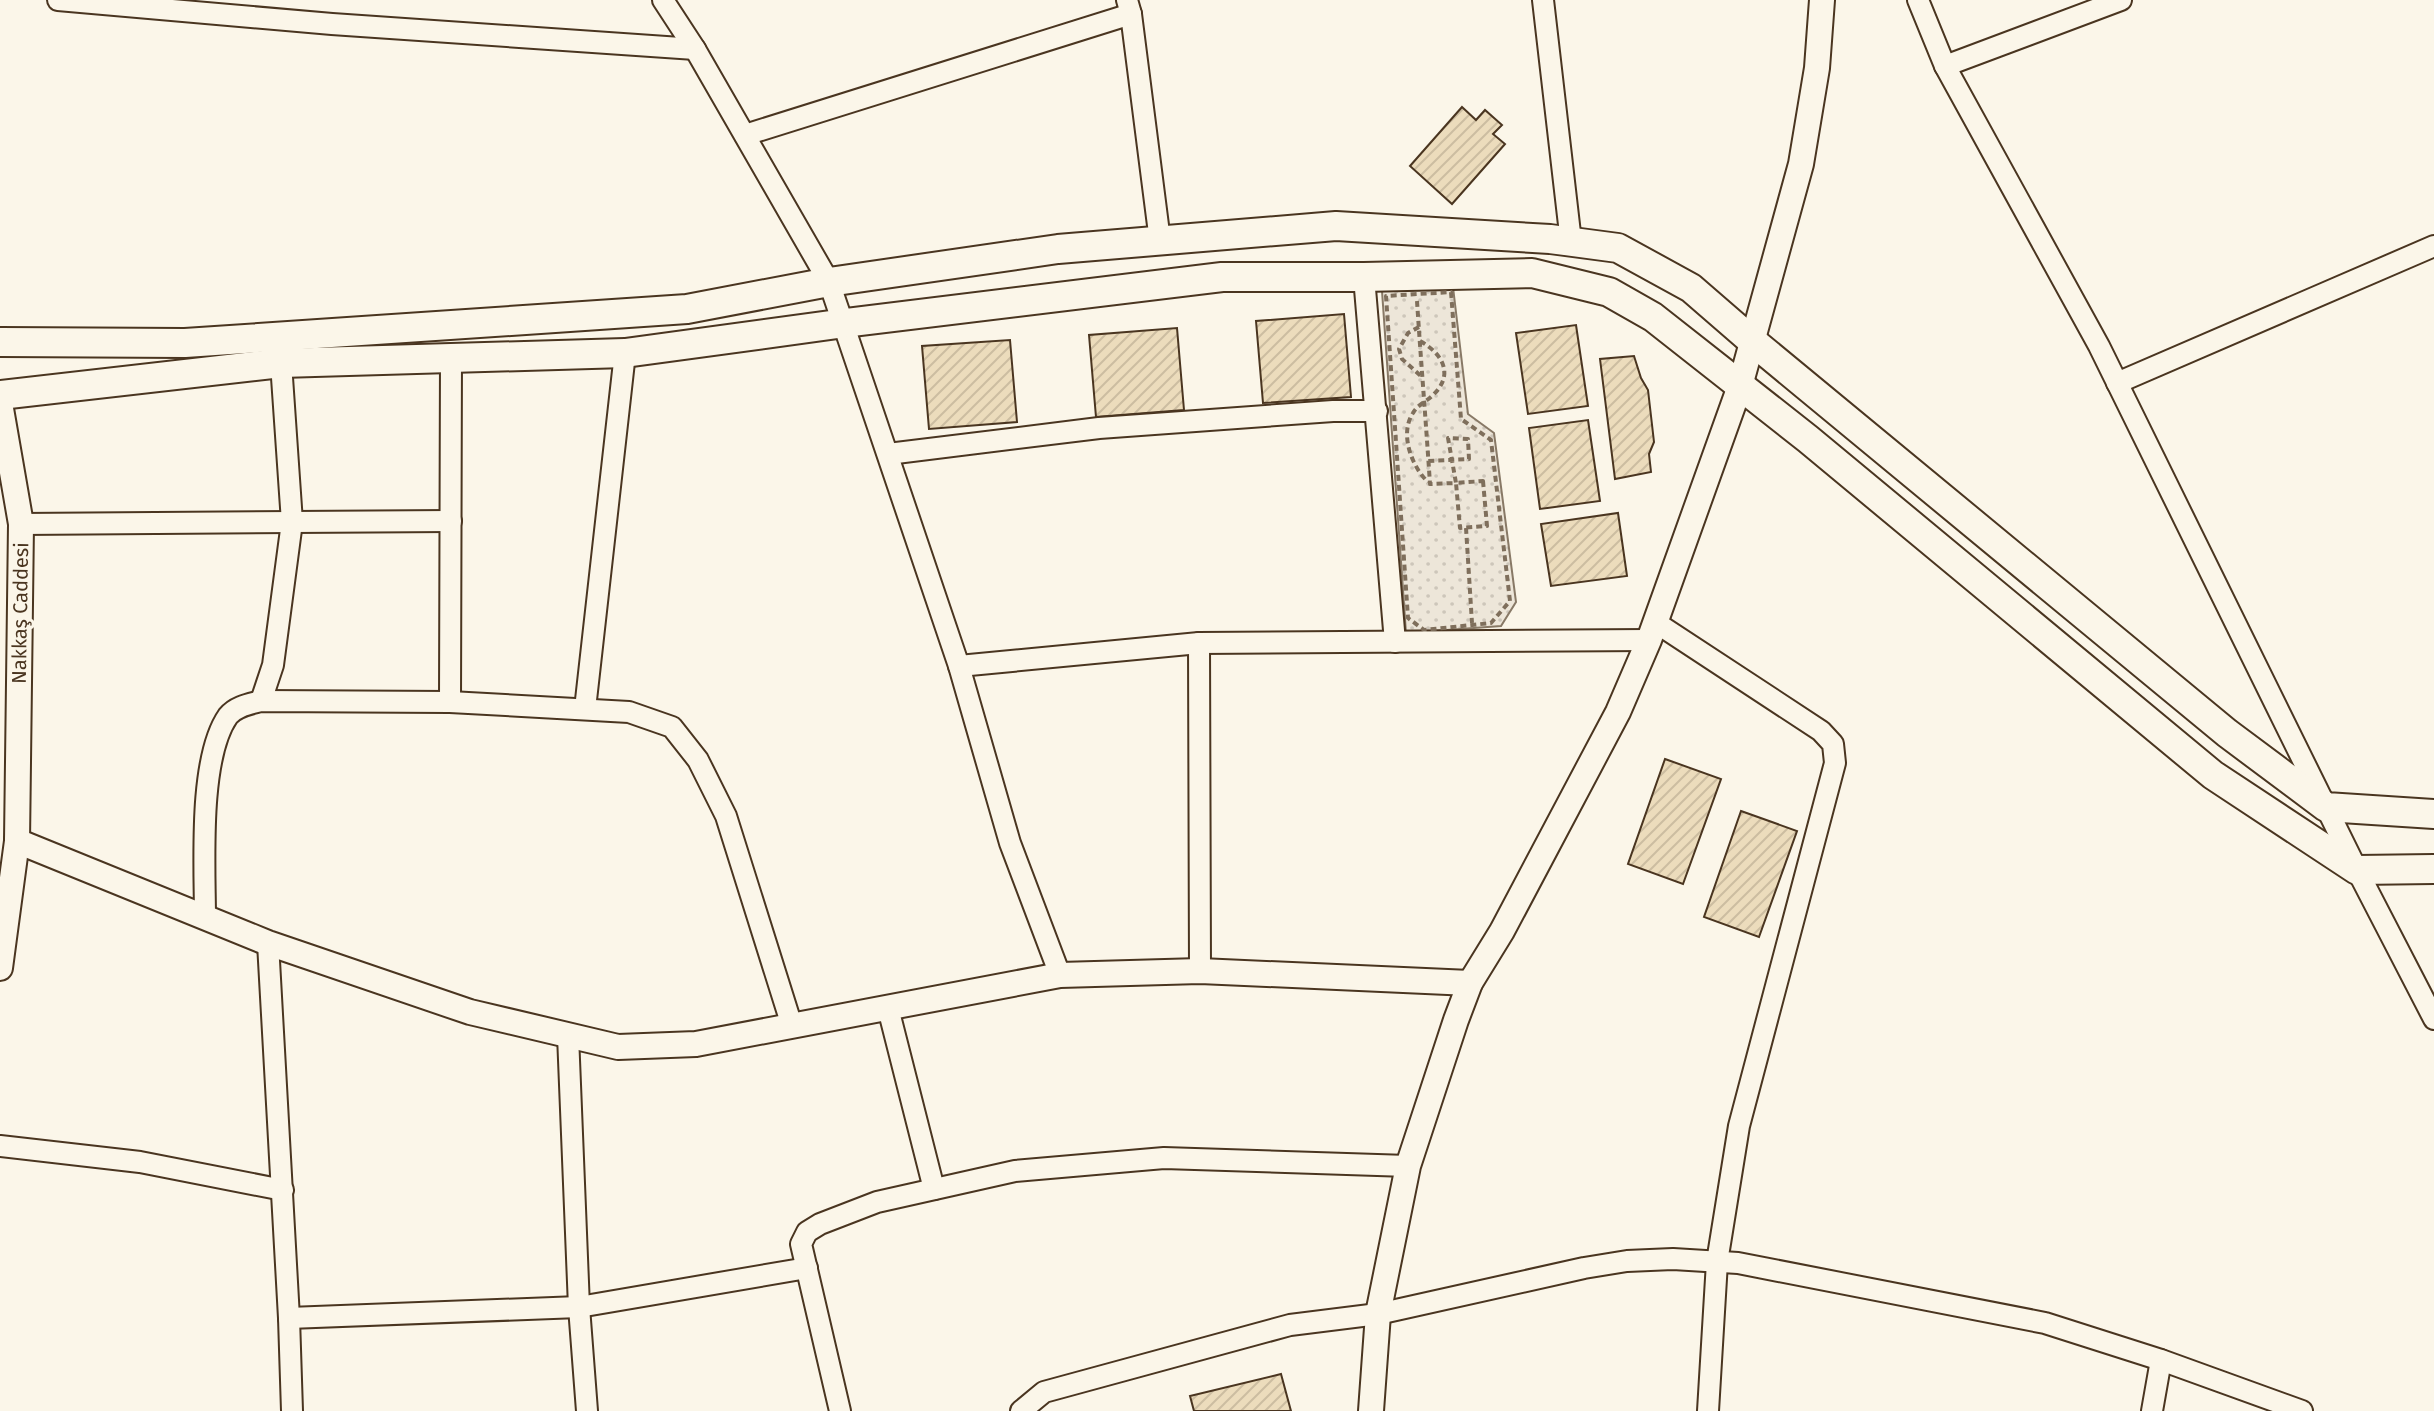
<svg xmlns="http://www.w3.org/2000/svg" width="2434" height="1411" viewBox="0 0 2434 1411" font-family="'Fira Sans',sans-serif">
<style>
.grass{fill:url(#grass-dots);stroke:#887966;stroke-width:2}
.building{fill:url(#building-hatch);stroke:#4a3520;stroke-width:2}
.lines{fill:none;stroke-linecap:round;stroke-linejoin:round}
.minor-casing{stroke:#4a3520;stroke-width:24}
.tertiary-casing{stroke:#4a3520;stroke-width:28}
.secondary-casing{stroke:#4a3520;stroke-width:32}
.path{stroke:#7f6f5c;stroke-width:4;stroke-dasharray:6 4;stroke-linecap:butt}
.minor{stroke:#fbf6e9;stroke-width:20}
.tertiary{stroke:#fbf6e9;stroke-width:24}
.secondary{stroke:#fbf6e9;stroke-width:28}
.labels{text-anchor:middle;dominant-baseline:central;stroke-width:6;stroke-linejoin:round;paint-order:stroke}
.street-label{font-size:20px;fill:#4a3520;stroke:#fbf6e9}
</style>
<defs>
<pattern id="grass-dots" width="8" height="8" patternUnits="userSpaceOnUse" patternTransform="scale(2)"><rect width="8" height="8" fill="#ede6d9"/><path d="M2 2h.1M6 6h.1" fill="none" stroke="#cdc6ba" stroke-width="1.8" stroke-linecap="round"/></pattern>
<pattern id="building-hatch" width="6" height="6" patternUnits="userSpaceOnUse" patternTransform="scale(2)"><rect width="6" height="6" fill="#ecdcbc"/><path d="M-1 1l2-2M0 6l6-6M5 7l2-2" fill="none" stroke="#ccbda1"/></pattern>
</defs>
<rect width="100%" height="100%" fill="#fbf6e9"/>
<polygon class="grass" points="1453,287 1468,414 1494,433 1516,602 1501,626 1406,633 1382,291"/>
<g class="building">
<polygon points="1462,107 1476,120 1485,110 1502,125 1493,134 1505,144 1452,204 1410,166"/>
<polygon points="1344,314 1351,397 1263,403 1256,321"/>
<polygon points="1576,325 1588,406 1528,414 1516,333"/>
<polygon points="1177,328 1184,410 1096,417 1089,335"/>
<polygon points="1010,340 1017,422 929,429 922,346"/>
<polygon points="1634,356 1641,378 1648,390 1654,442 1649,454 1651,472 1615,479 1600,359"/>
<polygon points="1588,420 1600,501 1540,509 1529,428"/>
<polygon points="1618,513 1627,576 1551,586 1541,524"/>
<polygon points="1665,759 1721,779 1683,884 1628,864"/>
<polygon points="1741,811 1797,831 1759,937 1704,917"/>
<polygon points="1281,1374 1291,1411 1194,1411 1190,1396"/>
</g>
<g class="lines">
<g class="minor-casing">
<g id="minor">
<polyline points="58,0 332,24 695,49"/>
<polyline points="663,0 695,49 829,282 959,666 1010,843 1060,975"/>
<polyline points="1127,0 1131,14 1160,241"/>
<polyline points="1543,0 1571,242"/>
<polyline points="1918,0 1945,66 2099,346 2357,870 2434,1019"/>
<polyline points="1945,66 2121,0"/>
<polyline points="745,135 1131,14"/>
<polyline points="1364,277 1395,642"/>
<polyline points="2117,383 2434,246"/>
<polyline points="888,454 1099,428 1333,411 1377,411"/>
<polyline points="21,524 451,521"/>
<polyline points="1655,622 1821,731 1833,744 1835,763 1739,1126 1717,1262 1708,1411"/>
<polyline points="1199,643 1200,971"/>
<polyline points="959,666 1199,643 1649,640"/>
<polyline points="261,701 273,665 292,522 281,363"/>
<polyline points="450,702 451,357"/>
<polyline points="585,709 625,353"/>
<path d="M205,918C205,867 198,759 228,716C236,706 250,704 261,701L450,702L629,712L672,727L698,760L726,816L792,1026"/>
<polyline points="268,943 289,1318 292,1411"/>
<polyline points="888,1008 934,1189"/>
<polyline points="568,1035 579,1307 587,1411"/>
<polyline points="0,1146 140,1162 283,1190"/>
<polyline points="289,1318 579,1307 807,1268"/>
<polyline points="840,1411 801,1244 807,1232 820,1224 877,1202 1015,1171 1164,1158 1408,1166"/>
<polyline points="1021,1411 1044,1392 1290,1325 1378,1314 1584,1268 1627,1261 1673,1259 1738,1263 2045,1323 2161,1360 2302,1411"/>
<polyline points="2152,1411 2161,1360"/>
</g>
</g>
<g class="tertiary-casing">
<g id="tertiary">
<polyline points="0,403 21,524 17,841 0,968"/>
<polyline points="17,841 268,943 470,1012 618,1047 696,1044 1060,975 1200,971 1470,983"/>
<polyline points="1371,1411 1378,1314 1408,1166 1456,1020 1470,983 1502,931 1618,712 1649,640 1740,386 1801,164 1817,68 1822,0"/>
</g>
</g>
<g class="secondary-casing">
<g id="secondary">
<polyline points="0,342 185,343 687,309 829,282 1058,249 1336,226 1550,239 1618,248 1691,288 1751,340 2227,733 2326,807 2434,814"/>
<polyline points="0,395 281,363 625,353 845,323 1222,277 1364,277 1532,273 1609,292 1653,317 1808,439 2213,775 2357,870 2434,869"/>
</g>
</g>
<g class="path">
<polygon points="1451,292 1461,419 1491,440 1510,601 1491,623 1424,630 1408,618 1386,296"/>
<path d="M1417,301C1421,362 1426,423 1430,484L1456,483L1448,438L1468,439L1469,459L1428,461"/>
<polyline points="1419,327 1408,333 1399,349 1402,359 1422,377"/>
<path d="M1420,341C1443,354 1455,375 1432,396C1426,402 1417,405 1413,413C1399,434 1412,467 1428,482"/>
<polygon points="1483,481 1487,526 1460,528 1456,483"/>
<polyline points="1466,528 1472,623"/>
</g>
<use href="#minor" class="minor"/>
<use href="#tertiary" class="tertiary"/>
<use href="#secondary" class="secondary"/>
</g>
<g class="labels">
<g class="street-label">
<text transform="translate(20 613) rotate(-89)">Nakkaş Caddesi</text>
</g>
</g>
</svg>
